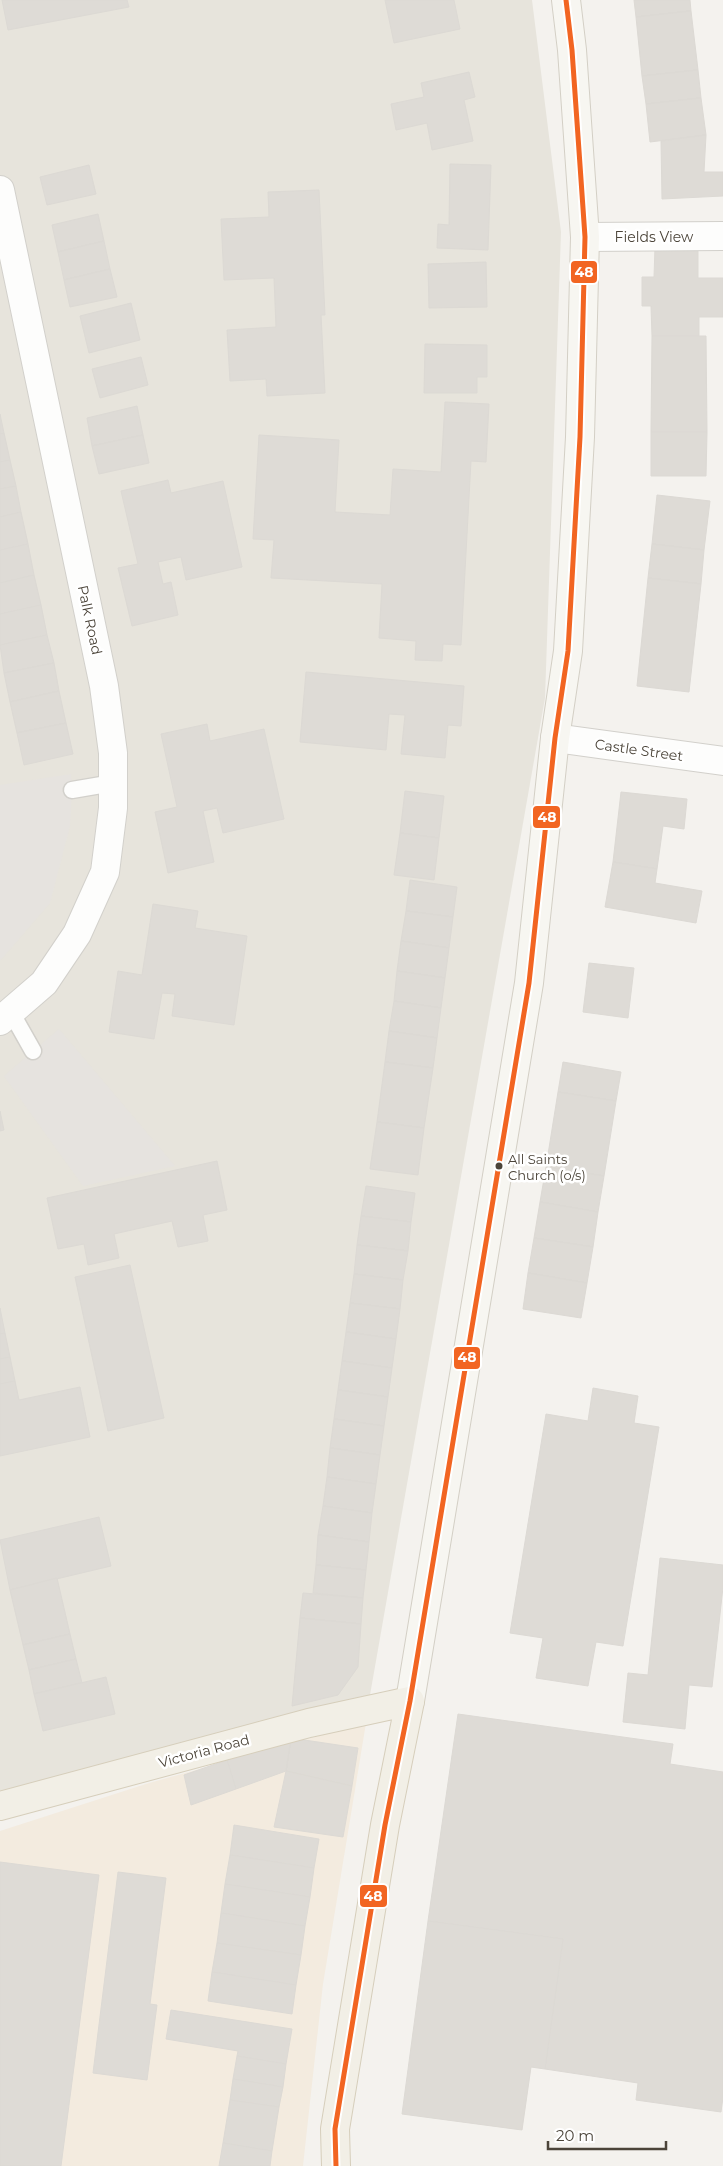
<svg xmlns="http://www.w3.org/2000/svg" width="723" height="2166" viewBox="0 0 723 2166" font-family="Montserrat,sans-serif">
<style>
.residential{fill:#e7e4dc}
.commercial{fill:#f3ebdf}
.parking{fill:#e6e3df}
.building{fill:#dedbd6;stroke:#dcd9d4}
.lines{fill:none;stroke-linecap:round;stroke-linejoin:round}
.lane-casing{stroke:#d2d0cb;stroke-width:19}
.street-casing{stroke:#d2d0cb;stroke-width:30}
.secondary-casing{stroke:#d3cfc5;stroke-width:30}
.primary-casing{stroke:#d6cebb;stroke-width:30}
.lane{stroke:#fdfdfc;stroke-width:16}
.street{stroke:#fdfdfc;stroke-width:28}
.secondary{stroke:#f7f6f1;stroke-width:28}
.primary{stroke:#f2efe6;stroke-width:28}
.bus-1-casing{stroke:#fff;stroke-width:9}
.bus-1{stroke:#f26522;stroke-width:5}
.bus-dot{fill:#4b4439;stroke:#fff;stroke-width:2}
.labels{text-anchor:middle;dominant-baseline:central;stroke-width:5;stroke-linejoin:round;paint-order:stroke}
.bus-label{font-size:13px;fill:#4b4439;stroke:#fff;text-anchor:start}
.street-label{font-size:14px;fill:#4b4439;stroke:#fff}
.line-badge{stroke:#fff;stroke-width:2}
.badge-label{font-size:14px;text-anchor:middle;font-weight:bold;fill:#fff}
</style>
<rect width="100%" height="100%" fill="#f4f2ee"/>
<polygon class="residential" points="0,0 532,0 561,232 545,698 370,1695 0,1791"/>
<polygon class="commercial" points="366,1723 323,1984 303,2166 0,2166 0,1831 149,1783"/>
<g class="parking">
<polygon points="71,774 72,790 70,826 50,903 0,961 0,785"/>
<polygon points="59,1029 175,1166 83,1186 4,1076"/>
</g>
<g class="building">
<polygon points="2,0 127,0 129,7 8,30"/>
<polygon points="385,0 454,0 460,29 394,43"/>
<polygon points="634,0 690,0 691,11 636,17"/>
<polygon points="691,11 698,70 642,76 636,17"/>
<polygon points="698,70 701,98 646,104 642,76"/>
<polygon points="469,72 475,97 464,100 473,141 432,150 427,123 396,130 391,104 424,97 421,83"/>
<polygon points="701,98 706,135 650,142 646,104"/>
<polygon points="706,135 704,172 723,172 723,196 662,199 661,141"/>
<polygon points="450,164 491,165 488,250 437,248 438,224 449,225"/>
<polygon points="89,165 96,194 47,205 40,177"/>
<polygon points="319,190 325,315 321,315 325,393 267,396 266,379 230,381 227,330 276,327 274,278 224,280 221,219 269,217 268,192"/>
<polygon points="98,214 104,241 58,252 52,225"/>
<polygon points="104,241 110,269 64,280 58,252"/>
<polygon points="655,247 698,248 698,278 723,278 723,317 699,317 699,336 652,336 651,306 642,306 642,277 654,277"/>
<polygon points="486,262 487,307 429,308 428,264"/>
<polygon points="110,269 117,297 70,307 64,280"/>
<polygon points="131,303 140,340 89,353 80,316"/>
<polygon points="652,336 706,336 707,432 651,432"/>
<polygon points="425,344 487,345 487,377 477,377 477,393 424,393"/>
<polygon points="141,357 148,385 100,398 92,369"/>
<polygon points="445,402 489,404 486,462 471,461 461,645 443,644 442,661 415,660 416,641 379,638 382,584 271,578 274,540 253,539 259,435 339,440 335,512 390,515 393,469 441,472"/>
<polygon points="137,406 143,435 92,446 87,418"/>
<polygon points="0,414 4,433 0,434"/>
<polygon points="651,432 707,432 706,476 651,476"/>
<polygon points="4,433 10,460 0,462 0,434"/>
<polygon points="143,435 149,463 99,474 92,446"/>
<polygon points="10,460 16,486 0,489 0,462"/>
<polygon points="168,480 171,493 223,481 242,567 186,580 181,557 158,562 163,584 171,582 178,615 132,626 118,568 138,564 121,491"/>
<polygon points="16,486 21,512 0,517 0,489"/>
<polygon points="657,495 710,501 704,550 652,544"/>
<polygon points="21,512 28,544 0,550 0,517"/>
<polygon points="28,544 34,575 0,583 0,550"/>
<polygon points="652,544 704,550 701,584 648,578"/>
<polygon points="34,575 41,605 0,614 0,583"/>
<polygon points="648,578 701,584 689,692 637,686"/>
<polygon points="41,605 47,635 0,645 0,614"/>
<polygon points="47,635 54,663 4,673 0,645"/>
<polygon points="54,663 59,691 10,702 4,673"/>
<polygon points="306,672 464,686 461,726 448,725 445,758 401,754 405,715 389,714 386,750 300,742"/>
<polygon points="59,691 66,723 17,733 10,702"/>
<polygon points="66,723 73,754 24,765 17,733"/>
<polygon points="207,724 210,741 264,729 284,819 223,833 217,808 203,811 214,862 168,873 155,812 177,807 161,734"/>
<polygon points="405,791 444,796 439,838 400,833"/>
<polygon points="621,792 687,799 684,829 663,826 657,869 613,862"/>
<polygon points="400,833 439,838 434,880 394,875"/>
<polygon points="613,862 657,869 655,883 702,891 696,923 605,907"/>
<polygon points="410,880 457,887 453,917 406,911"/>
<polygon points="153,904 198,911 195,928 247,936 234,1025 172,1016 175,994 162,993 154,1039 109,1032 118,971 142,975"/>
<polygon points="406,911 453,917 449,948 401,941"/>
<polygon points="401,941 449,948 445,978 397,971"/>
<polygon points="589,963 634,968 628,1018 583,1012"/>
<polygon points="397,971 445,978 441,1008 394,1001"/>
<polygon points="394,1001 441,1008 437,1038 389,1031"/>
<polygon points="389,1031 437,1038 433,1068 385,1062"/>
<polygon points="385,1062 433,1068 424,1128 377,1122"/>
<polygon points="563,1062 621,1072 616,1101 558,1092"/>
<polygon points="558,1092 616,1101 604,1176 546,1167"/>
<polygon points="0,1111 4,1130 0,1131"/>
<polygon points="377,1122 424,1128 418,1175 370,1169"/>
<polygon points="217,1161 227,1210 203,1215 208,1241 178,1247 172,1221 114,1234 119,1258 88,1265 84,1244 58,1249 47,1198"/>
<polygon points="546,1167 604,1176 598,1212 540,1202"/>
<polygon points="366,1186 415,1193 411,1222 361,1216"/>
<polygon points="540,1202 598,1212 593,1247 534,1238"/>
<polygon points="361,1216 411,1222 408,1251 357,1245"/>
<polygon points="534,1238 593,1247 587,1283 528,1273"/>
<polygon points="357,1245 408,1251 403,1280 354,1274"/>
<polygon points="130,1265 164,1418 108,1431 75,1277"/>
<polygon points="528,1273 587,1283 581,1318 523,1309"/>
<polygon points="354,1274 403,1280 400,1309 350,1303"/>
<polygon points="350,1303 400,1309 396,1339 346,1332"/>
<polygon points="0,1308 5,1333 0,1334"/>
<polygon points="346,1332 396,1339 392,1368 342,1361"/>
<polygon points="5,1333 10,1357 0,1359 0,1334"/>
<polygon points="10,1357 15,1381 0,1384 0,1359"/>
<polygon points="342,1361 392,1368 388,1397 338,1390"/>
<polygon points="15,1381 19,1400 80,1387 90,1437 0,1456 0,1384"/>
<polygon points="593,1388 638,1396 634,1423 659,1427 623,1646 596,1642 588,1686 536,1678 543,1638 510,1633 546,1414 588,1421"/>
<polygon points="338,1390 388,1397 384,1426 334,1419"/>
<polygon points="334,1419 384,1426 380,1455 330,1448"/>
<polygon points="330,1448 380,1455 376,1484 327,1477"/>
<polygon points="327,1477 376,1484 372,1513 323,1506"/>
<polygon points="323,1506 372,1513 369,1542 318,1535"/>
<polygon points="99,1517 111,1566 10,1590 0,1540"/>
<polygon points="318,1535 369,1542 366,1570 316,1565"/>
<polygon points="660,1558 723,1565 723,1587 712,1687 689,1685 685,1729 623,1722 628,1673 648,1675"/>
<polygon points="316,1565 366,1570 363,1598 313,1593"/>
<polygon points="57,1578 70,1634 23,1645 10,1590"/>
<polygon points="303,1593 363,1598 361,1624 300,1618"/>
<polygon points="300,1618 361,1624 358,1667 338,1695 292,1706"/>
<polygon points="70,1634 76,1659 29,1670 23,1645"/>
<polygon points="76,1659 82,1683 34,1694 29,1670"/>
<polygon points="106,1677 115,1714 43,1731 34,1694"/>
<polygon points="458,1714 673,1744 670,1764 723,1772 723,2097 721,2112 636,2100 638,2083 545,2069 563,1939 428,1921"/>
<polygon points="291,1738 358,1748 352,1786 286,1771"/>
<polygon points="291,1738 286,1771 236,1789 227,1760"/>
<polygon points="227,1760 236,1789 191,1805 184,1775"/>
<polygon points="286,1771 352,1786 343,1837 274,1827"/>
<polygon points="234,1825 319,1839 314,1868 230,1855"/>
<polygon points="230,1855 314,1868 310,1897 225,1884"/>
<polygon points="0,1862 99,1875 61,2166 0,2166"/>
<polygon points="118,1872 166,1878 150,2004 157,2005 147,2080 93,2073"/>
<polygon points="225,1884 310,1897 305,1926 221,1913"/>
<polygon points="221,1913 305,1926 301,1955 217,1943"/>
<polygon points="428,1921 563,1939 545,2069 531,2067 522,2130 402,2114"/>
<polygon points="217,1943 301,1955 296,1985 212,1972"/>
<polygon points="212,1972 296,1985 292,2014 208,2001"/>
<polygon points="171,2010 292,2029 286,2064 237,2056 238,2051 166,2039"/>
<polygon points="237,2056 286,2064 283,2087 233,2079"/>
<polygon points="233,2079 283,2087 279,2107 230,2100"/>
<polygon points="230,2100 279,2107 272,2151 223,2143"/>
<polygon points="223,2143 272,2151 270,2166 219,2166"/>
</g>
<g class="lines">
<g class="lane-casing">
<g id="lane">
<polyline points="72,790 113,783"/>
<polyline points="11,1012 33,1051"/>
</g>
</g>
<g class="street-casing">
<g id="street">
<polyline points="0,190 104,686 113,753 113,808 105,872 77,934 44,983 0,1021"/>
<polyline points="585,237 723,236"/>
<polyline points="555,738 723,761"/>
</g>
</g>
<g class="secondary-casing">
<polyline id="secondary" points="410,1701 529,983 555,738 568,651 580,437 585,237 572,50 566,0"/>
</g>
<g class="primary-casing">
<polyline id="primary" points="0,1806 309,1723 410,1701 385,1825 335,2129 336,2166"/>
</g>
<use href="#lane" class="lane"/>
<use href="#street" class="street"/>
<use href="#secondary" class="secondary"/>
<use href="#primary" class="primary"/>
<g class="bus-1-casing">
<polyline id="bus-1" points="336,2166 335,2129 385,1825 410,1701 529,983 555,738 568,651 580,437 585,237 572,50 566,0"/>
</g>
<use href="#bus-1" class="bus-1"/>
</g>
<circle class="bus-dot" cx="499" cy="1166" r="4.5"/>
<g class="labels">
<g class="bus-label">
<text x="508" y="1159">All Saints<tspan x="508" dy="16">Church (o/s)</tspan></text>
</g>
<g class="street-label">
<text x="654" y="237">Fields View</text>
<text transform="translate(90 620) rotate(78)">Palk Road</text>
<text transform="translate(639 750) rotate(8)">Castle Street</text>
<text transform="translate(204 1751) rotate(-15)">Victoria Road</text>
</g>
</g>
<g class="line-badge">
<rect x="570" y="260" width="28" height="24" rx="5" fill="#f26522"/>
<rect x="532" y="805" width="29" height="24" rx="5" fill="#f26522"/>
<rect x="453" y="1346" width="28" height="24" rx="5" fill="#f26522"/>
<rect x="359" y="1884" width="29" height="24" rx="5" fill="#f26522"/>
</g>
<g class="badge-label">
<text x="584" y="277">48</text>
<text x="547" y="822">48</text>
<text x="467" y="1362">48</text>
<text x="373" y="1901">48</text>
</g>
<path d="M548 2141v8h118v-8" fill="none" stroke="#4b4439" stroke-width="2.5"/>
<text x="556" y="2141" font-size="15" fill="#4b4439" stroke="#ffffff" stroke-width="4" paint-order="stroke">20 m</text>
</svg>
